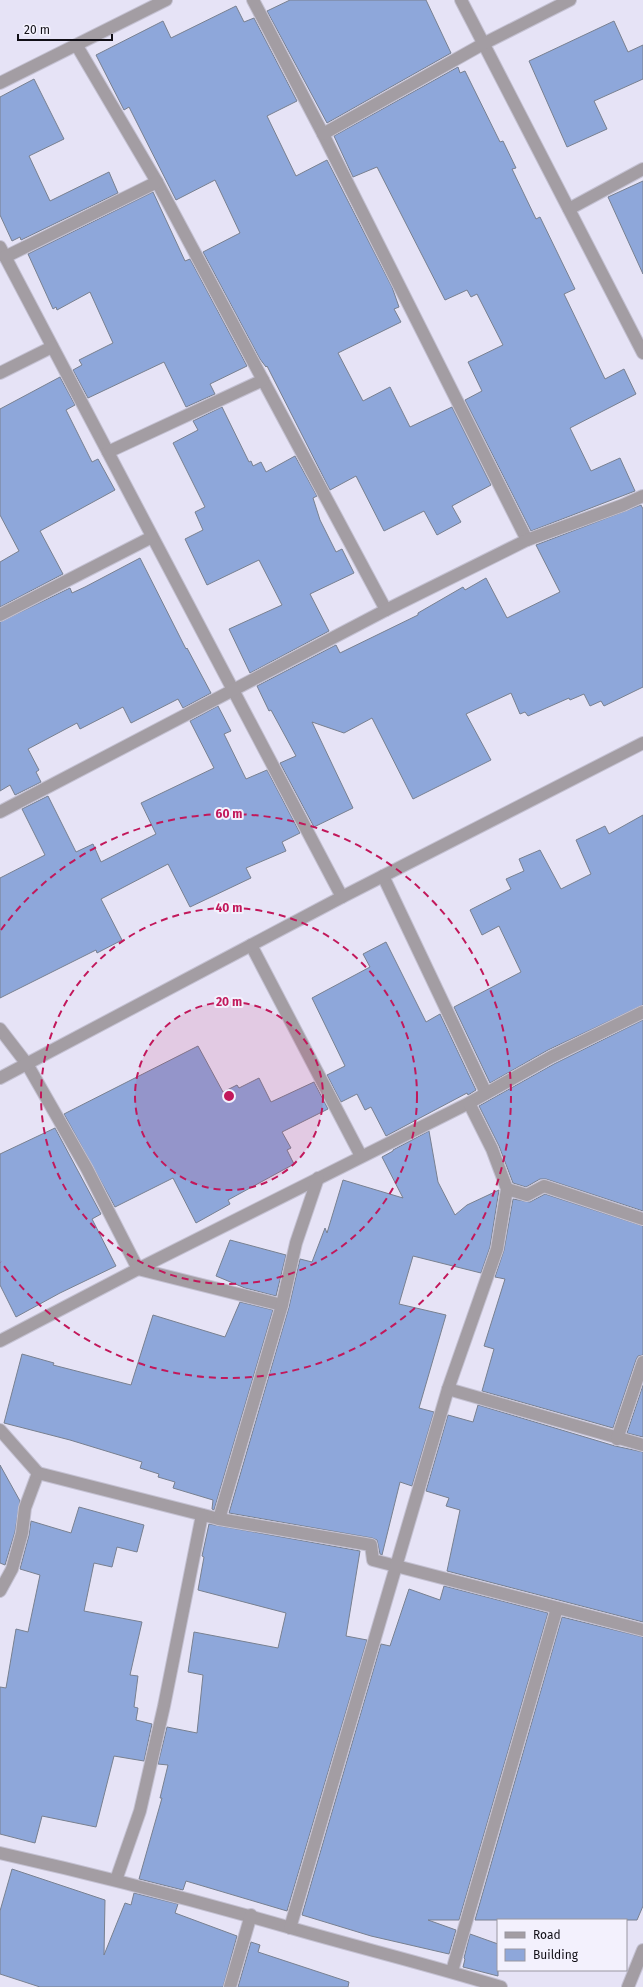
<svg xmlns="http://www.w3.org/2000/svg" width="643" height="1987" viewBox="0 0 643 1987" font-family="'Fira Sans',sans-serif">
<style>
.building{fill:#8ea7da;stroke:#788090}
.lines{fill:none;stroke-linecap:round;stroke-linejoin:round}
.minor-casing{stroke:#c4c1d2;stroke-width:14}
.minor{stroke:#a39da3;stroke-width:12}
.ring{fill:none;stroke:#c2185b;stroke-width:2;stroke-dasharray:7 5}
.centre{fill:#c2185b;stroke:#f3f1fd;stroke-width:2}
.ring-label{font-size:12px;text-anchor:middle;font-weight:bold;fill:#c2185b;stroke:#f3f1fd;stroke-width:4;stroke-linejoin:round;paint-order:stroke}
</style>
<rect width="100%" height="100%" fill="#e6e3f6"/>
<g class="building">
<polygon points="290,0 426,0 451,53 327,123 267,11"/>
<polygon points="236,6 244,22 254,18 297,101 267,116 296,176 327,160 392,287 399,307 394,309 401,322 338,353 363,401 390,387 410,427 452,407 491,485 452,506 461,522 437,535 424,511 384,531 356,476 330,490 267,366 266,367 260,359 203,252 240,233 215,180 176,200 129,107 124,110 96,55 163,21 171,38"/>
<polygon points="614,21 628,52 643,45 643,79 594,101 607,129 567,147 529,61"/>
<polygon points="458,67 460,73 465,71 500,142 503,141 516,168 512,169 536,219 540,217 575,289 564,294 605,379 624,369 636,394 570,428 591,471 620,458 635,491 531,531 465,400 482,391 468,362 503,345 477,294 471,297 467,290 445,300 377,167 353,177 334,136"/>
<polygon points="34,79 64,139 29,156 50,201 109,172 118,193 21,240 20,237 12,241 0,215 0,97"/>
<polygon points="643,181 643,274 608,197"/>
<polygon points="153,192 185,261 190,259 247,366 210,384 215,394 186,407 164,362 88,398 73,370 82,365 79,360 113,343 90,292 57,310 56,307 53,309 28,254"/>
<polygon points="60,377 75,405 66,410 92,462 98,459 115,490 40,531 63,574 0,607 0,562 19,551 0,515 0,409"/>
<polygon points="222,407 249,462 251,461 253,466 261,462 266,472 295,456 317,496 313,498 320,520 336,552 342,549 354,573 310,594 329,631 250,673 229,629 282,605 259,560 207,585 185,539 203,530 195,512 205,507 173,443 198,430 193,421"/>
<polygon points="641,505 643,509 643,687 604,706 601,701 590,706 584,694 570,700 569,698 528,716 525,712 520,714 511,693 466,714 491,760 413,799 372,718 344,733 312,722 353,808 314,827 280,763 296,756 271,710 269,711 257,686 336,645 340,653 418,615 418,613 463,587 465,590 486,578 507,618 560,592 536,545"/>
<polygon points="140,558 186,649 187,648 211,693 183,708 178,699 131,723 123,707 80,729 77,723 28,749 39,770 36,772 41,782 15,795 10,785 0,791 0,622 70,588 72,593 85,587"/>
<polygon points="218,706 231,731 224,734 246,779 267,770 300,833 282,842 286,851 246,868 251,878 190,907 168,864 101,899 122,940 97,953 96,950 0,998 0,878 45,855 22,809 48,796 76,852 93,844 101,862 156,834 141,803 214,768 190,721"/>
<polygon points="643,815 643,1005 548,1050 490,1083 454,1007 521,972 499,926 482,935 470,910 511,889 506,879 524,871 519,859 540,850 561,889 591,874 576,840 605,826 609,834"/>
<polygon points="386,942 426,1022 440,1014 476,1090 468,1095 467,1093 386,1136 371,1107 365,1110 357,1094 341,1102 327,1075 345,1066 312,998 370,967 363,954"/>
<polygon points="643,1020 643,1211 546,1179 540,1179 526,1187 513,1183 499,1146 479,1106 554,1064"/>
<polygon points="198,1046 223,1092 237,1085 239,1088 259,1078 271,1102 314,1082 328,1109 282,1132 291,1148 287,1150 294,1164 228,1200 230,1204 196,1223 173,1178 115,1207 64,1114"/>
<polygon points="55,1128 101,1214 92,1219 116,1266 60,1293 16,1317 0,1285 0,1154"/>
<polygon points="429,1131 438,1182 455,1215 467,1205 499,1190 490,1247 481,1273 413,1256 399,1304 446,1315 419,1408 434,1412 412,1486 400,1482 382,1555 380,1554 377,1540 372,1538 229,1513 289,1307 300,1259 312,1262 325,1228 327,1233 343,1180 403,1198 382,1157 393,1151 393,1150"/>
<polygon points="545,1194 643,1226 643,1355 638,1356 636,1360 613,1428 482,1391 494,1349 484,1346 505,1279 495,1277 504,1250 513,1199 530,1202"/>
<polygon points="230,1240 286,1255 276,1296 245,1288 216,1276"/>
<polygon points="240,1302 273,1310 214,1510 212,1509 213,1500 173,1488 175,1482 158,1477 159,1474 140,1468 142,1462 70,1440 4,1423 22,1354 54,1363 53,1365 131,1385 153,1315 225,1337"/>
<polygon points="643,1385 643,1437 627,1433"/>
<polygon points="478,1405 615,1446 643,1452 643,1622 447,1571 460,1510 446,1506 449,1498 426,1491 448,1415 473,1422"/>
<polygon points="0,1465 20,1501 15,1532 5,1565 0,1563"/>
<polygon points="79,1507 144,1525 137,1552 117,1547 112,1567 94,1563 84,1611 142,1622 130,1675 138,1676 134,1707 138,1708 136,1720 152,1724 144,1761 114,1756 96,1827 42,1816 35,1843 0,1834 0,1687 6,1688 16,1629 28,1632 40,1575 20,1569 29,1535 31,1521 71,1533"/>
<polygon points="209,1524 360,1551 346,1636 367,1640 287,1911 186,1881 183,1890 139,1879 162,1798 160,1798 168,1765 158,1764 167,1727 197,1733 203,1675 188,1672 194,1632 278,1648 286,1613 198,1590 204,1557 202,1556"/>
<polygon points="444,1586 548,1613 459,1920 428,1920 456,1930 449,1954 371,1936 302,1915 381,1644 390,1646 409,1589 440,1600"/>
<polygon points="562,1617 643,1637 643,1906 637,1920 475,1920"/>
<polygon points="12,1869 105,1900 104,1955 125,1903 131,1905 134,1893 178,1904 175,1913 237,1936 223,1987 40,1987 0,1974 0,1911"/>
<polygon points="470,1934 498,1944 498,1976 463,1967 465,1959 464,1958"/>
<polygon points="251,1942 260,1945 258,1952 349,1982 348,1987 238,1987"/>
</g>
<g class="lines">
<g class="minor-casing">
<g id="minor">
<polyline points="253,0 323,134 527,540"/>
<polyline points="461,0 643,353"/>
<polyline points="77,46 157,182 386,610"/>
<polyline points="0,83 166,0"/>
<polyline points="323,134 483,44 570,0"/>
<polyline points="569,209 643,169"/>
<polyline points="0,247 342,897"/>
<polyline points="5,257 157,182"/>
<polyline points="0,373 52,347"/>
<polyline points="108,452 263,380"/>
<polyline points="0,615 152,537"/>
<polyline points="0,812 386,610 527,540 623,505 643,496"/>
<polyline points="383,876 486,1093"/>
<polyline points="251,945 361,1156"/>
<polyline points="0,1029 27,1064 87,1169 138,1269 282,1305"/>
<polyline points="0,1078 342,897 643,743"/>
<polyline points="507,1189 527,1195 544,1186 643,1219"/>
<polyline points="0,1341 138,1269 469,1103 551,1057 643,1012"/>
<polyline points="448,1389 643,1445"/>
<polyline points="0,1430 38,1473 25,1508 22,1533 12,1569 0,1591"/>
<polyline points="617,1439 643,1362"/>
<polyline points="38,1473 219,1519 371,1545 373,1560 643,1630"/>
<polyline points="219,1519 282,1305 296,1243 318,1178"/>
<path d="M0,1853C98,1875 194,1900 291,1928C360,1948 431,1965 501,1987"/>
<polyline points="116,1880 140,1811 164,1706 202,1515"/>
<polyline points="290,1928 448,1389 497,1249 507,1189 492,1149 469,1103"/>
<polyline points="452,1971 557,1608"/>
<polyline points="230,1987 251,1915"/>
<polyline points="628,1987 643,1950"/>
</g>
</g>
<use href="#minor" class="minor"/>
</g>
<circle cx="229" cy="1096" r="94" fill="#c2185b" fill-opacity=".12"/>
<g class="ring">
<circle cx="229" cy="1096" r="94"/>
<circle cx="229" cy="1096" r="188"/>
<path d="M1 930A282 282 0 1 1 1 1262"/>
</g>
<circle cx="229" cy="1096" r="6" class="centre"/>
<g class="ring-label">
<text x="229" y="818">60 m</text>
<text x="229" y="912">40 m</text>
<text x="229" y="1006">20 m</text>
</g>
<rect x="497" y="1919" width="130" height="52" fill="#f3f1fd" stroke="#9997a1"/>
<rect x="505" y="1932" width="20" height="6" fill="#a39da3" stroke="#9997a1"/>
<text x="533" y="1939" font-size="12" fill="#110f16">Road</text>
<rect x="505" y="1949" width="20" height="12" fill="#8ea7da" stroke="#9997a1"/>
<text x="533" y="1959" font-size="12" fill="#110f16">Building</text>
<path d="M18 34v6h94v-6" fill="none" stroke="#110f16" stroke-width="2"/>
<text x="24" y="34" font-size="12" fill="#110f16" stroke="#f3f1fd" stroke-width="3" paint-order="stroke">20 m</text>
</svg>
